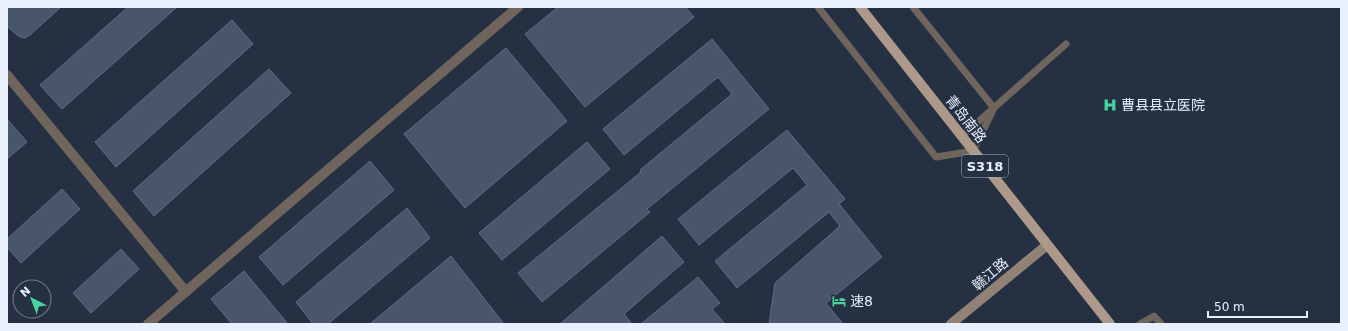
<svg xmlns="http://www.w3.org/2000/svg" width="1348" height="331" viewBox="0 0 1348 331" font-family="'DejaVu Sans','Noto Sans SC',sans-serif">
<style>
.building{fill:#49556b;stroke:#5f6c82}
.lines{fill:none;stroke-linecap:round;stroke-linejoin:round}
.service{stroke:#6f655d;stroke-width:7}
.minor{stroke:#6f655d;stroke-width:10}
.tertiary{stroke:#6f655d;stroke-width:10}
.secondary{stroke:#928276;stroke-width:10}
.primary{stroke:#ad998a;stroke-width:10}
.labels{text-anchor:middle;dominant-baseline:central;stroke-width:4;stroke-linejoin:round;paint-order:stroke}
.shield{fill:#253043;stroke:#aeb6c5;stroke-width:1}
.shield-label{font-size:13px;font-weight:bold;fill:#e9f0fd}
.poi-label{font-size:14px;fill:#e9f0fd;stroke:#253043;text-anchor:start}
.street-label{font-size:14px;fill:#e9f0fd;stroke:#253043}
</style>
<rect width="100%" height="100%" fill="#253043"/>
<g class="building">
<polygon points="7,7 61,7 30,35 24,38 18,36 7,26"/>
<polygon points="128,7 177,7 62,109 40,85"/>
<polygon points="558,7 685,7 694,17 585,107 525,34"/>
<polygon points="232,20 253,44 116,167 95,142"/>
<polygon points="712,39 769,109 647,209 650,212 542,302 518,273 641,172 640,170 732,94 718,77 624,155 603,129"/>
<polygon points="506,48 567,121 465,208 404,134"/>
<polygon points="269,69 291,93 154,216 133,191"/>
<polygon points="7,119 27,142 7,159"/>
<polygon points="787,130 845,199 839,204 882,257 826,303 843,324 769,324 775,283 840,226 829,212 737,288 715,261 807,185 793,168 699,245 678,219"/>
<polygon points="587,142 610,169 502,260 479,233"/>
<polygon points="370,161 394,190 283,285 259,257"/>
<polygon points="62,189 80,209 21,263 7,247 7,239"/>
<polygon points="407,208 430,238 328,324 313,324 296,302"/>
<polygon points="662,236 684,262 624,314 632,324 560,324"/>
<polygon points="121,249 139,269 91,313 73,293"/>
<polygon points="451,256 504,324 370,324"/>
<polygon points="244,271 288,324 232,324 211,299"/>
<polygon points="698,277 720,303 712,309 725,324 641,324"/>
</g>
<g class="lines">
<g class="service">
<polyline points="818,7 936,157 973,151 994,108 913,7"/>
<polyline points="962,136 1066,44"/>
<polyline points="1140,324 1154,316 1161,324"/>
</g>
<polyline class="minor" points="7,75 186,292"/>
<polyline class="tertiary" points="148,324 518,7"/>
<polyline class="secondary" points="951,324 1047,245"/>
<polyline class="primary" points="860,7 1110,324"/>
</g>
<defs>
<g id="hospital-bare" transform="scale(1.08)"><path d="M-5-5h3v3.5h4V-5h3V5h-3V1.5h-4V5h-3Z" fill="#47d49e" stroke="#253043" stroke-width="2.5" paint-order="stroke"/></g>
<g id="hotel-bare" transform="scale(1.08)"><path d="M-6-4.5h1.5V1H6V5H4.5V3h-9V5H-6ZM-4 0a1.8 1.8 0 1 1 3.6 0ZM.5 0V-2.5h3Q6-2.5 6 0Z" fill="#47d49e" stroke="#253043" stroke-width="2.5" paint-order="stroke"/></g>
</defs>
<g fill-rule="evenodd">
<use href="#hospital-bare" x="1110" y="105"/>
<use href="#hotel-bare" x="839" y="301"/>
</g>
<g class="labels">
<rect class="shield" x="962" y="155" width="46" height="22" rx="3"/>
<g class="shield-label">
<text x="985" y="166">S318</text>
</g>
<g class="poi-label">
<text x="1121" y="105">曹县县立医院</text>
<text x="850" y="301">速8</text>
</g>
<g class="street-label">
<text transform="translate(966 119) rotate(52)">青岛南路</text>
<text transform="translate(990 274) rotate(-40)">赣江路</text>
</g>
</g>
<rect width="1348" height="331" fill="none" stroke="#e9f0fd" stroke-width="16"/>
<g transform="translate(32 299) rotate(318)"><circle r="19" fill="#253043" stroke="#737d8d"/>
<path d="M0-3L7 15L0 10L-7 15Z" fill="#47d49e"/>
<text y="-6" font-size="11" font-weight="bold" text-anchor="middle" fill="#e9f0fd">N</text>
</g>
<path d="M1208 311v6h99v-6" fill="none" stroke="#e9f0fd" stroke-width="2"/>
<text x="1214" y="311" font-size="12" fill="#e9f0fd" stroke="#253043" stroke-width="3" paint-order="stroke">50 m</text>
</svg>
